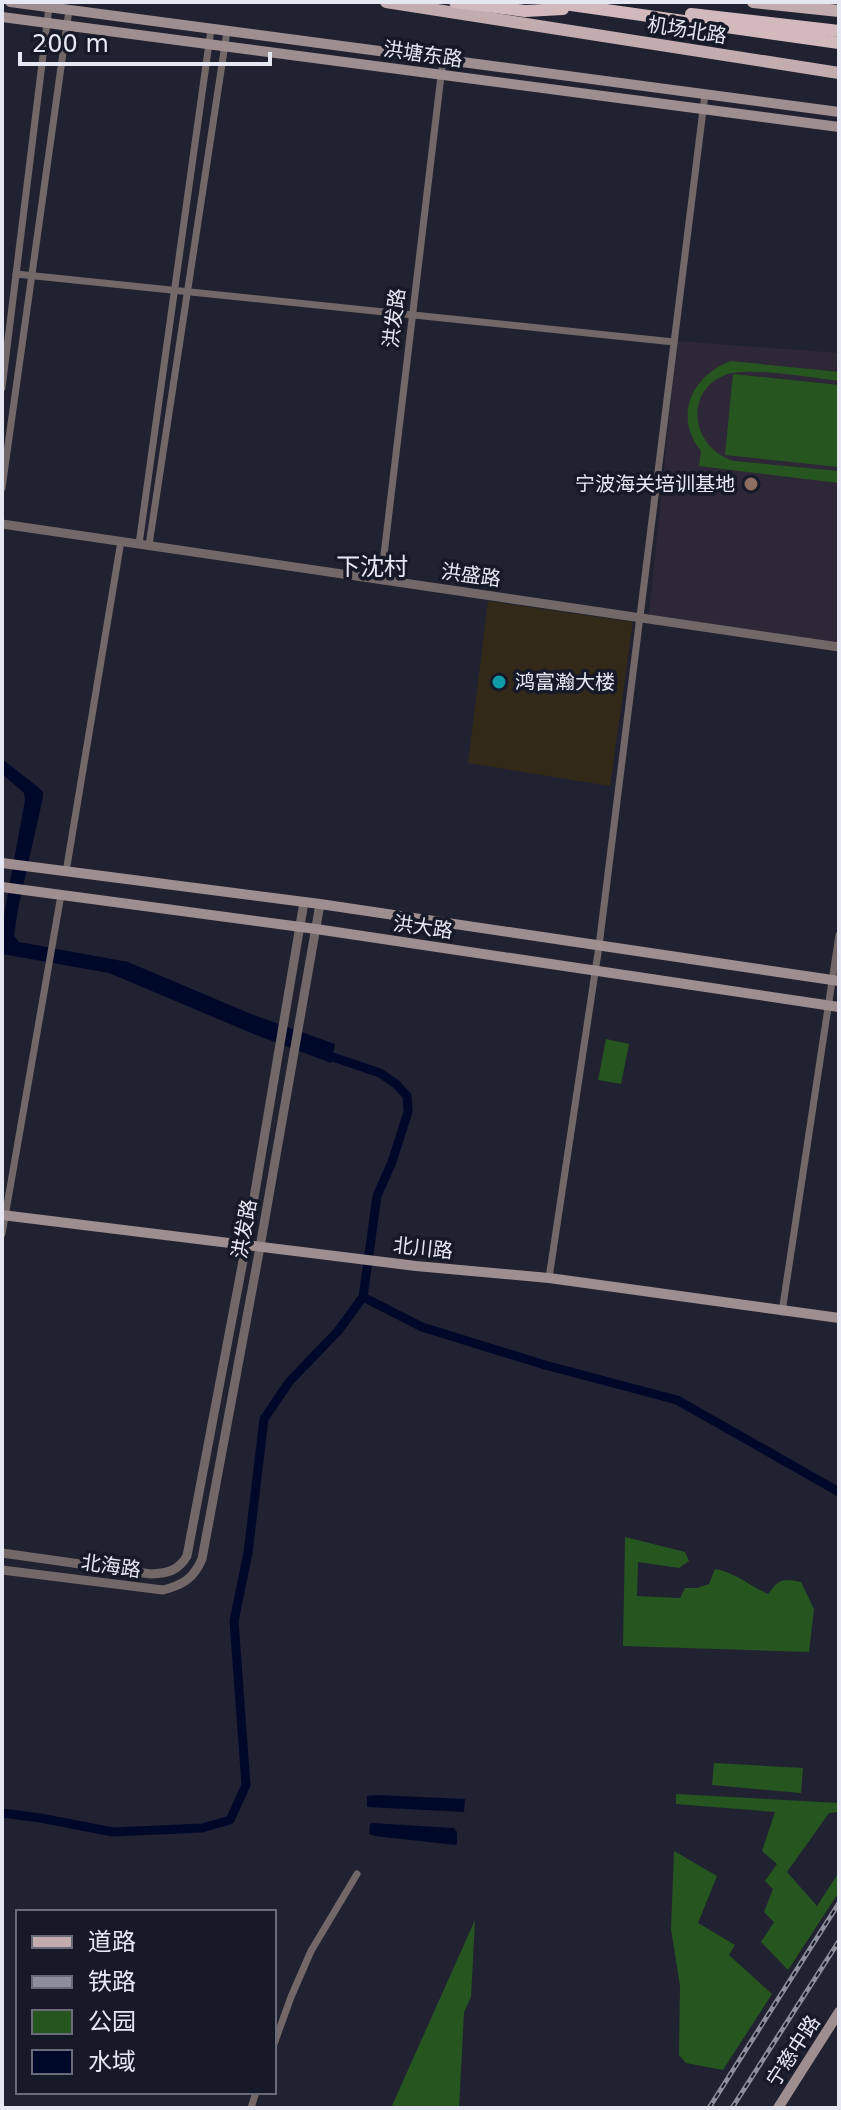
<svg xmlns="http://www.w3.org/2000/svg" width="841" height="2110" viewBox="0 0 841 2110" font-family="'DejaVu Sans','Noto Sans SC',sans-serif">
<style>
.commercial{fill:#322919}
.education{fill:#2e2737}
.green{fill:#26551f}
.water{fill:#00082a}
.lines{fill:none;stroke-linecap:round;stroke-linejoin:round}
.canal{stroke:#00082a;stroke-width:9}
.minor{stroke:#726868;stroke-width:7}
.tertiary{stroke:#726868;stroke-width:9}
.secondary{stroke:#9f8e8f;stroke-width:10}
.primary{stroke:#c2acae;stroke-width:12}
.trunk{stroke:#d2babc;stroke-width:12}
.rail-casing{stroke:#8c8e9b;stroke-width:5}
.rail{stroke:#161927;stroke-width:2;stroke-dasharray:6;stroke-linecap:butt}
.education-dot{fill:#8d6e63;stroke:#161927;stroke-width:3}
.culture-dot{fill:#0f9aa8;stroke:#161927;stroke-width:3}
.labels{text-anchor:middle;dominant-baseline:central;stroke-width:7;stroke-linejoin:round;paint-order:stroke}
.street-label{font-size:20px;fill:#e5e7f2;stroke:#161927}
.poi-label{font-size:20px;fill:#e5e7f2;stroke:#161927;text-anchor:end}
.quarter-label{font-size:24px;fill:#e5e7f2;stroke:#161927}
</style>
<rect width="100%" height="100%" fill="#202231"/>
<polygon class="commercial" points="488,601 633,622 610,786 468,763"/>
<polygon class="education" points="677,341 839,353 839,643 649,615"/>
<g class="green">
<path d="M731,361L839,372V381C813,378 750,367 728,374C683,389 690,448 734,461L839,471V483L699,466L701,451C673,416 692,375 731,361Z"/>
<polygon points="733,374 839,385 839,467 725,455"/>
<polygon points="606,1039 629,1044 621,1084 598,1080"/>
<path d="M625,1537L685,1552L689,1561L679,1568L638,1562L637,1596L680,1598L685,1588H697L709,1584L715,1569C735,1572 750,1586 768,1594C779,1579 782,1578 801,1582L814,1609L809,1652L623,1646Z"/>
<polygon points="714,1763 803,1768 801,1793 712,1785"/>
<polygon points="676,1794 839,1803 839,1812 829,1813 787,1872 817,1906 839,1872 839,1892 788,1970 761,1942 774,1922 764,1912 773,1889 765,1881 777,1864 762,1851 775,1812 676,1804"/>
<polygon points="674,1851 717,1876 698,1923 735,1945 729,1955 772,1994 723,2070 686,2063 679,2055 680,1986 671,1929"/>
<polygon points="475,1920 471,1997 464,2012 459,2108 391,2108"/>
</g>
<g class="water">
<polygon points="2,759 38,787 43,792 43,797 18,909 14,936 19,942 128,962 251,1014 335,1044 331,1063 256,1035 109,973 2,954 2,926 25,800 24,793 2,774"/>
<polygon points="377,1795 465,1799 464,1812 367,1807 367,1796"/>
<polygon points="372,1823 454,1828 457,1832 457,1844 455,1845 375,1836 369,1834 370,1824"/>
</g>
<g class="lines">
<g class="canal">
<polyline points="363,1297 422,1327 545,1365 677,1400 839,1492"/>
<polyline points="2,1813 40,1818 113,1832 202,1828 230,1820 246,1785 234,1621 248,1553 264,1419 289,1382 338,1331 363,1297 377,1196 392,1162 408,1112 407,1096 396,1084 380,1073 321,1053"/>
</g>
<g class="minor">
<polyline points="16,274 674,342"/>
<polyline points="2,388 49,7"/>
<polyline points="2,488 69,10"/>
<polyline points="139,544 211,29"/>
<polyline points="149,545 227,31"/>
<polyline points="381,580 443,59"/>
<polyline points="66,872 121,541"/>
<polyline points="2,1234 61,895"/>
<polyline points="549,1278 599,946 705,94"/>
<polyline points="782,1312 839,935"/>
<polyline points="274,2044 291,1997 311,1951 357,1874"/>
<polyline points="251,2108 256,2092"/>
</g>
<g class="tertiary">
<polyline points="2,524 839,647"/>
<path d="M2,1553L151,1574C168,1573 178,1571 187,1556L246,1245L304,902"/>
<path d="M2,1570L163,1590C183,1585 194,1578 202,1559L260,1247L320,904"/>
</g>
<g class="secondary">
<polyline points="10,2 839,112"/>
<polyline points="2,17 839,127"/>
<polyline points="2,863 320,904 839,981"/>
<polyline points="2,887 316,929 839,1007"/>
<polyline points="2,1215 416,1266 549,1278 839,1318"/>
<polyline points="778,2108 839,2012"/>
</g>
<g class="primary">
<polyline points="386,2 839,73"/>
<polyline points="753,2 839,11"/>
</g>
<g class="trunk">
<polyline points="455,2 525,11 563,9"/>
<polyline points="550,2 839,43"/>
<polyline points="691,14 839,31"/>
</g>
<g class="rail-casing">
<g id="rail">
<polyline points="709,2108 839,1903"/>
<polyline points="732,2108 839,1941"/>
</g>
</g>
<use href="#rail" class="rail"/>
</g>
<circle class="education-dot" cx="751" cy="484" r="8"/>
<circle class="culture-dot" cx="499" cy="682" r="8"/>
<g class="labels">
<g class="street-label">
<text transform="translate(687 30) rotate(9)">机场北路</text>
<text transform="translate(423 54) rotate(8)">洪塘东路</text>
<text transform="translate(394 318) rotate(-83)">洪发路</text>
<text transform="translate(471 575) rotate(8)">洪盛路</text>
<text transform="translate(423 927) rotate(8)">洪大路</text>
<text transform="translate(244 1229) rotate(-80)">洪发路</text>
<text transform="translate(423 1248) rotate(6)">北川路</text>
<text transform="translate(111 1566) rotate(8)">北海路</text>
<text transform="translate(793 2051) rotate(-57)">宁慈中路</text>
</g>
<g class="poi-label">
<text x="735" y="484">宁波海关培训基地</text>
<text x="515" y="682" text-anchor="start">鸿富瀚大楼</text>
</g>
<g class="quarter-label">
<text x="372" y="567">下沈村</text>
</g>
</g>
<rect width="841" height="2110" fill="none" stroke="#e5e7f2" stroke-width="8"/>
<rect x="16" y="1910" width="260" height="184" fill="#161927" stroke="#696b78" stroke-width="2"/>
<rect x="32" y="1936" width="40" height="12" fill="#c2acae" stroke="#696b78" stroke-width="2"/>
<text x="88" y="1950" font-size="24" fill="#e5e7f2">道路</text>
<rect x="32" y="1976" width="40" height="12" fill="#8c8e9b" stroke="#696b78" stroke-width="2"/>
<text x="88" y="1990" font-size="24" fill="#e5e7f2">铁路</text>
<rect x="32" y="2010" width="40" height="24" fill="#26551f" stroke="#696b78" stroke-width="2"/>
<text x="88" y="2030" font-size="24" fill="#e5e7f2">公园</text>
<rect x="32" y="2050" width="40" height="24" fill="#00082a" stroke="#696b78" stroke-width="2"/>
<text x="88" y="2070" font-size="24" fill="#e5e7f2">水域</text>
<path d="M20 52v12h250v-12" fill="none" stroke="#e5e7f2" stroke-width="4"/>
<text x="32" y="52" font-size="24" fill="#e5e7f2" stroke="#161927" stroke-width="6" paint-order="stroke">200 m</text>
</svg>
